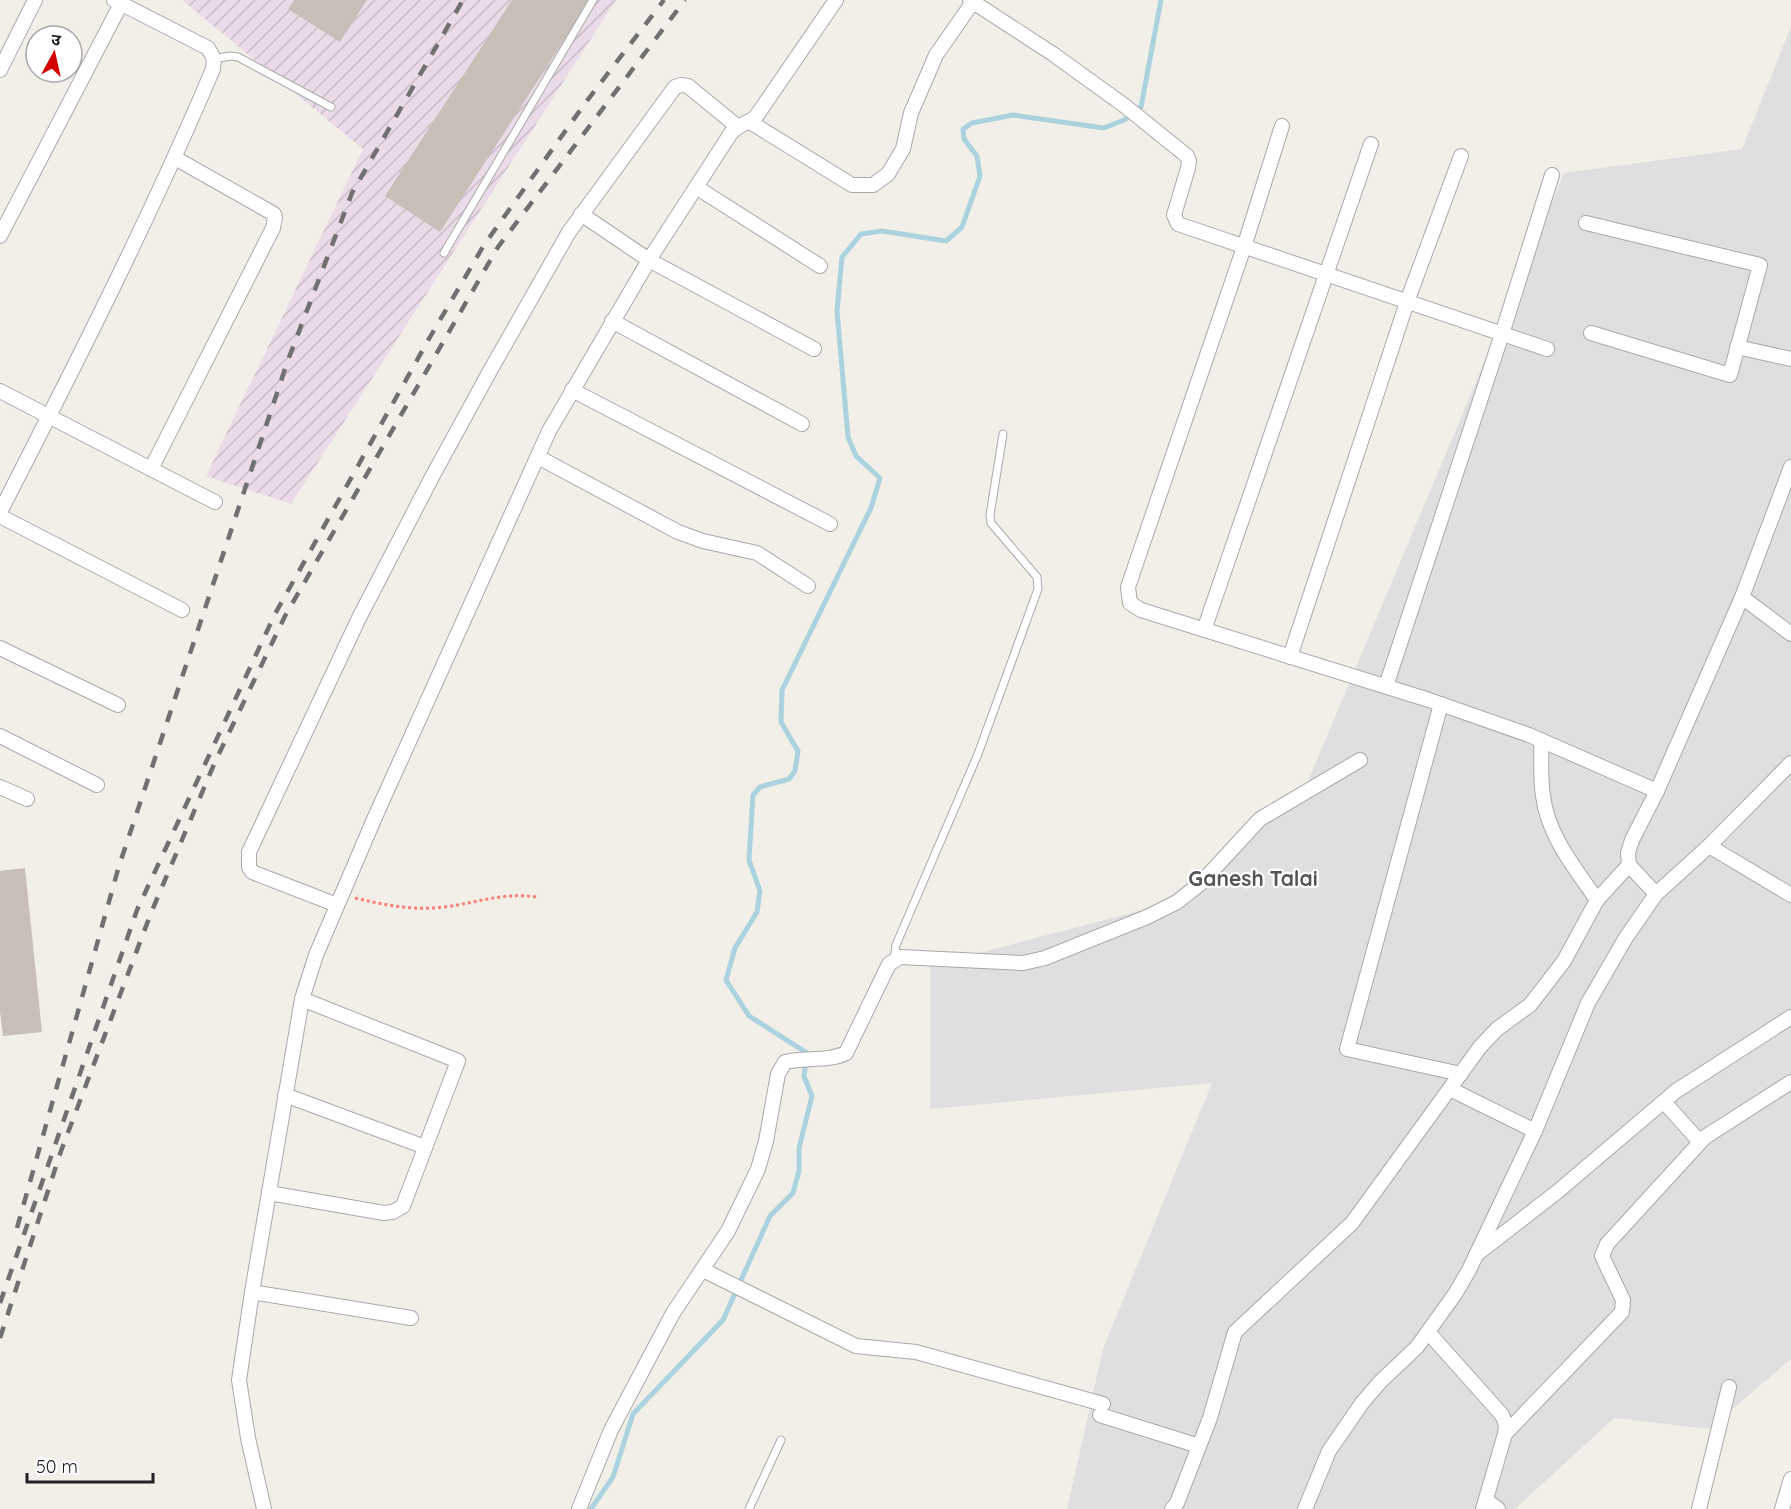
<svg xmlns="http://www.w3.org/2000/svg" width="1791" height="1509" viewBox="0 0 1791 1509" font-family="Quicksand,'Noto Sans Devanagari',sans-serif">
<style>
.residential{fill:#e0dfdf}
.industrial{fill:url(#industrial-furrows)}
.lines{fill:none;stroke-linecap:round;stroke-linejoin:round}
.stream{stroke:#aad3df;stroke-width:5}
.building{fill:#c7bfb8}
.service-casing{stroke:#a9a9a9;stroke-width:9}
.minor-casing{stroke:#a9a9a9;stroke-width:16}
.path{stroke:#fa8072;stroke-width:3;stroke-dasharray:3 3;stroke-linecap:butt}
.service{stroke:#fff;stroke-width:7}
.minor{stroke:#fff;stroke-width:14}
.rail{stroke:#707070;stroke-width:4.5;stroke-dasharray:12 12;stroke-linecap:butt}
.labels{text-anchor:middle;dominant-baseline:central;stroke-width:4.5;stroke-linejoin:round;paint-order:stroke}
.neighbourhood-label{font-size:21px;font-weight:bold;fill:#555;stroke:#fff}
</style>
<defs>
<pattern id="industrial-furrows" width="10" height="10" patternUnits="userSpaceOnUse" patternTransform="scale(1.5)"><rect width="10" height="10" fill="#ebdbe8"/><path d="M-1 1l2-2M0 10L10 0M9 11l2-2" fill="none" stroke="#c9bcc7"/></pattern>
</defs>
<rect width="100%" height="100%" fill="#f2efe9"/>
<polygon class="residential" points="1791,27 1791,1359 1709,1429 1614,1418 1515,1509 1067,1509 1103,1349 1212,1083 930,1109 930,966 1157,906 1303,793 1564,173 1742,149"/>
<polygon class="industrial" points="182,0 616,0 291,504 206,476 363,149"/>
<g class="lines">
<polyline class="stream" points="591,1509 613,1477 633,1414 723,1320 770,1216 793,1193 799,1171 799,1148 812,1096 804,1076 807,1053 749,1016 726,980 735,948 757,912 760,891 749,860 753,795 760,787 789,779 795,771 798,751 781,722 782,690 871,508 880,478 856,456 848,437 837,311 842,257 861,234 882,231 946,241 962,227 980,176 977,156 964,139 963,129 972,123 1013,115 1104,128 1124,120 1141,107 1161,0"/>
</g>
<g class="building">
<polygon points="294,0 367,0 340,42 288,9"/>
<polygon points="512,0 590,0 440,232 385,196"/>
<polygon points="25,868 42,1032 3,1036 0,1012 0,871"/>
</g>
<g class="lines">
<g class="service-casing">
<g id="service">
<polyline points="214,59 230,56 238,57 331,107"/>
<polyline points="444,253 593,0"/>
<polyline points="894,960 896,945 978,754 1038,589 1037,577 991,523 990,515 1003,434"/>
<polyline points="749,1509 781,1440"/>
</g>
</g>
<g class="minor-casing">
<g id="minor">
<polyline points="970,0 1053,54 1125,106 1187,156 1189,161 1188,168 1174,215 1178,224 1547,349"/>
<polyline points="0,70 35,0"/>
<polyline points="750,122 852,185 873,185 888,174 903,149 911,113 936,55 973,2"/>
<polyline points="1282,126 1244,247 1128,587 1130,603 1141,610 1429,700 1529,735 1657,791"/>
<polyline points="696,187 820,266"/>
<polyline points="581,214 649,260 814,349"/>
<polyline points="1586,223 1760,265 1730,375 1591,333"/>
<polyline points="0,236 123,0"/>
<polyline points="612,321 802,424"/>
<polyline points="1737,347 1791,359"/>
<polyline points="572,390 830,524"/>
<polyline points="0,391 215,502"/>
<polyline points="538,457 678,532 703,541 757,553 808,586"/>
<polyline points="151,469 273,228 275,218 274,214 175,158"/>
<path d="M0,512C75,366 149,220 213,69L214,59L208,48L114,0"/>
<polyline points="0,516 182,610"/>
<polyline points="1742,597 1791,634"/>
<polyline points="1204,630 1371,144"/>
<polyline points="0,648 118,705"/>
<polyline points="1290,657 1407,302 1461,156"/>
<polyline points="1386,686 1502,334 1552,175"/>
<polyline points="1441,704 1347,1049 1461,1074"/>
<polyline points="0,736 97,785"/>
<path d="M1541,740C1542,758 1540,778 1543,796C1548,836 1575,868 1597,900"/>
<polyline points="0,787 27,799"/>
<polyline points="1709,846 1791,895"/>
<polyline points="1656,894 1629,865 1628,853 1632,840 1657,791 1742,597 1791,467"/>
<polyline points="337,905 252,872 249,867 249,852 359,618 432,477 491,369 569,232 675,87 681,85 688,86 738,127"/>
<polyline points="1450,1089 1535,1131"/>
<polyline points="285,1095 425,1147"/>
<polyline points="1664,1102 1700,1142"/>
<polyline points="269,1193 384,1213 393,1212 403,1206 458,1061 302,999"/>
<polyline points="1477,1254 1557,1192 1676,1091 1791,1017"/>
<polyline points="703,1270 856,1346 916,1352 1103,1404"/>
<polyline points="252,1292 411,1318"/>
<polyline points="1428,1332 1502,1415 1506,1425 1505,1434 1483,1509"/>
<polyline points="1100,1415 1199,1446"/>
<polyline points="1505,1434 1622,1312 1623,1300 1602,1256 1607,1244 1705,1137 1791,1082"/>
<polyline points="1486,1500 1498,1509"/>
<polyline points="264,1509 248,1438 239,1380 252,1292 302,999 316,955 375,817 549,431 649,260 731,133 738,127 755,118 836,0"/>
<path d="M579,1509L611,1430L673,1313L728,1231L758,1169L766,1141L778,1074L785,1062C804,1057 828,1062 846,1053L889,964L900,957L1023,963L1045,958L1147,917L1177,902L1200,884L1260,819L1360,760"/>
<polyline points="1172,1509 1177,1503 1210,1418 1235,1332 1352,1223 1480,1047 1497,1029 1530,1005 1564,961 1597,900 1629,865"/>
<polyline points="1305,1509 1329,1451 1362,1403 1380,1382 1417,1347 1455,1294 1469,1270 1535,1131 1588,1003 1625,939 1656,894 1709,846 1791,763"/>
<polyline points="1699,1509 1729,1387"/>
<polyline points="1782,1509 1791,1479"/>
</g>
</g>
<path class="path" d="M355,898C385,905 413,911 444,907C477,903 502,892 537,897"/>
<use href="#service" class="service"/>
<use href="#minor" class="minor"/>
<g class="rail">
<polyline points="17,1228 119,866 288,360 352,193 463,0"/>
<polyline points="0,1303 137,910 275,614 430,337 484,245 586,102 664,0"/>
<polyline points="0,1338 61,1151 151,913 215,762 285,616 498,247 685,0"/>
</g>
</g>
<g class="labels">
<g class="neighbourhood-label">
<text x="1253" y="878">Ganesh Talai</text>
</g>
</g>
<g transform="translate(54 54) rotate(8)"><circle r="28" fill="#ffffff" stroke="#a7a7a7" stroke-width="1.5"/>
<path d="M0-4.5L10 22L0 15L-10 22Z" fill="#d40000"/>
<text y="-9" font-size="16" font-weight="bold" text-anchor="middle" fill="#222222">उ</text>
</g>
<path d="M27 1473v9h126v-9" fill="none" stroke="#222222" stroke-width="3"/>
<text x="36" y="1473" font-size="18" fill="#222222" stroke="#ffffff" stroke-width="4.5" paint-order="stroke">50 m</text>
</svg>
